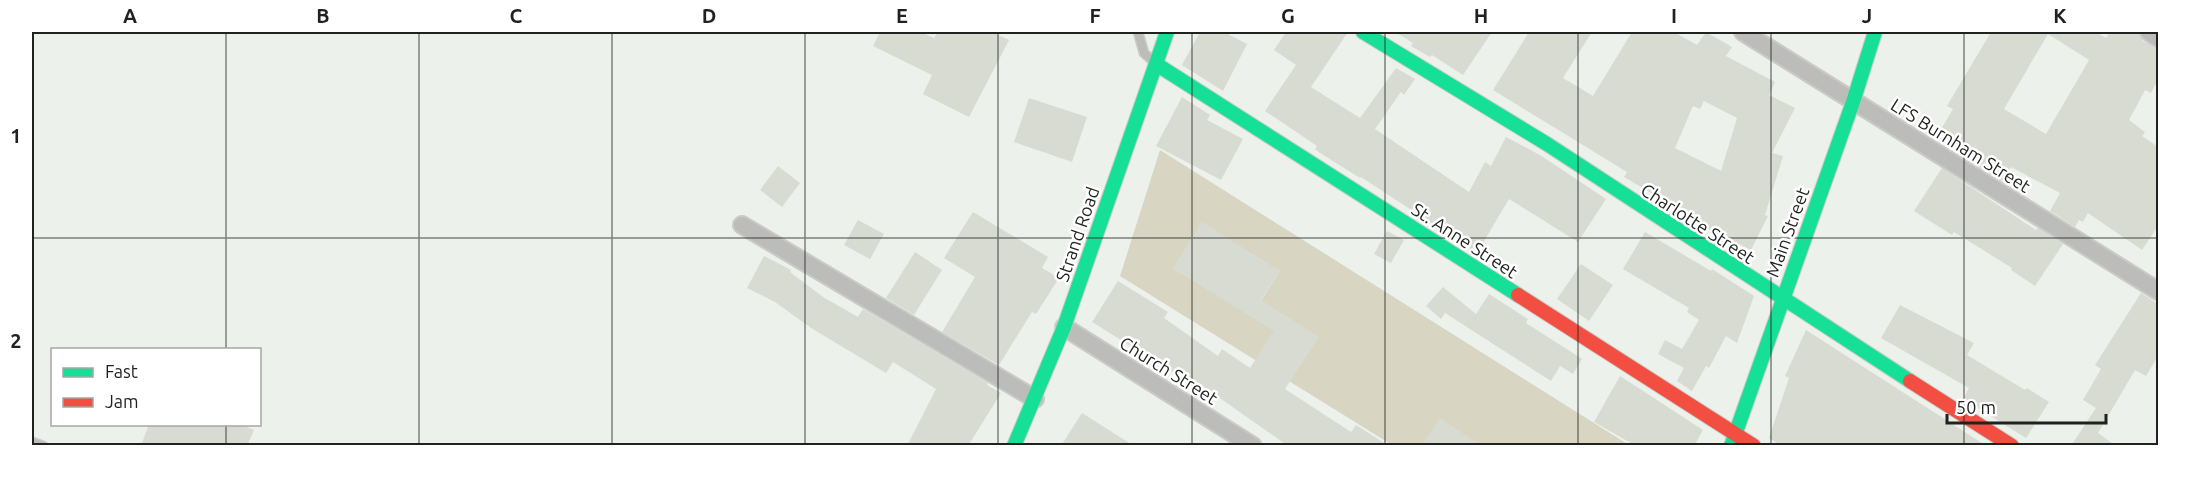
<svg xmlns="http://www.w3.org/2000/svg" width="2190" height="477" viewBox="0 0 2190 477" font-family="Ubuntu,sans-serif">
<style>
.green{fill:#d8d6c3;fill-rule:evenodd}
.building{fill:#d8dbd1;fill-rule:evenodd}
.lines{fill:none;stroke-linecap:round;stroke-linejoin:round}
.lane-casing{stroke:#c8cbc7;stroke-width:11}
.street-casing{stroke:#c8cbc7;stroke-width:20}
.fast-casing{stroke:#c8cbc7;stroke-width:16}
.jam-casing{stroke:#c8cbc7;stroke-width:16}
.lane{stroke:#bcbdbb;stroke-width:8}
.street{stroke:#bcbdbb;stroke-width:16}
.fast{stroke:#16e098;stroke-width:14}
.jam{stroke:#f24e42;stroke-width:14}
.grid{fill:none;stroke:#1f221f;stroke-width:1.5;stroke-opacity:0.55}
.labels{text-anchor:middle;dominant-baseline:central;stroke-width:5;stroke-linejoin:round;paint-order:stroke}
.street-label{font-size:18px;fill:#1f221f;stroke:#fff}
.neatline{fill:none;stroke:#1f221f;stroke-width:2}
.grid-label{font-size:20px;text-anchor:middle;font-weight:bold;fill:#1f221f}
</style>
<rect width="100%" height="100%" fill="#ecf1eb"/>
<path class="green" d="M1160,150L1629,445H1392L1120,276ZM1173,268L1280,271L1251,316Z"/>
<g class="building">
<polygon points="880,32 921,32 934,38 938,32 992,32 1009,40 969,117 923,94 932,75 873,46"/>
<polygon points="1200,32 1224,32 1247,44 1223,91 1182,65"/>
<polygon points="1286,32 1348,32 1311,87 1360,118 1396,68 1415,79 1404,95 1401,92 1375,129 1469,192 1485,162 1491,166 1506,137 1540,155 1606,199 1578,242 1509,199 1477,253 1361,177 1360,178 1320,153 1315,149 1317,146 1265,111 1296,65 1274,50"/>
<polygon points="1395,32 1492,32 1463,75 1432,55 1430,57 1411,46 1413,43"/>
<path d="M1529,32H1592L1563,78L1593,96L1632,32H1674L1697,45L1706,32L1732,47L1726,56L1775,82L1769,95L1795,108L1772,153L1783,156L1765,215L1768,216L1751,250L1702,226L1703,224L1658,201L1652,197L1653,194L1624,177L1627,172L1493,90ZM1704,101L1737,118L1721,171L1675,148L1693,106L1700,109Z"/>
<path d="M1991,32H2096L2106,38L2110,32H2139L2143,41L2158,48V80L2151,93L2145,90L2129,120L2145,132L2142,136L2158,147V226L2142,250L2088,213L2083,222L2079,220L2075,227L2050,211L2060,193L2011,167L2003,182L1953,151L1957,145L1939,133L1953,109L1947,106ZM2048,34L2089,60L2046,134L2004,109Z"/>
<polygon points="1182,97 1210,115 1207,120 1243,139 1221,180 1156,146"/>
<polygon points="1029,98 1087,117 1072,162 1014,142"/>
<polygon points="778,166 800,183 782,207 760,190"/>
<polygon points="1942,168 2036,230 2038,228 2063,244 2035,286 2011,270 2012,268 1954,232 1952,235 1914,211"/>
<polygon points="973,212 1048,257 1042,268 1059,278 1036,314 1032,312 999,365 942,332 975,277 944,258"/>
<polygon points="858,220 884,234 870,259 844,245"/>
<polygon points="1202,222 1280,271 1261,300 1319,337 1285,389 1351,432 1356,425 1389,446 1288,446 1190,377 1187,381 1092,322 1118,281 1168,312 1164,318 1218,356 1222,349 1250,368 1274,331 1173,268"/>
<polygon points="1387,231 1404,240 1391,263 1374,254"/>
<polygon points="1645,232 1711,271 1712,269 1754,296 1737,343 1726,336 1709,368 1706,366 1692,391 1677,381 1684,368 1658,354 1665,340 1682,349 1699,320 1687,312 1689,308 1623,269"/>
<polygon points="915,252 942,270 914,315 886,298"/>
<polygon points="764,256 791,270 790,272 823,297 858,317 863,309 988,383 987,385 1001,393 968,446 907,446 936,389 893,362 886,373 811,328 775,302 747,288"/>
<polygon points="1581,264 1613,285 1589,321 1557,299"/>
<polygon points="1443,287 1476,314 1489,294 1528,319 1526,323 1582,359 1573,374 1560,366 1551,381 1445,313 1441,319 1426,306"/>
<polygon points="2141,293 2158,304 2158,356 2146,376 2135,370 2098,433 2116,446 2071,446 2096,408 2083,400 2101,369 2095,365"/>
<polygon points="1900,305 1974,343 1967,355 2025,390 2027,388 2049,402 2026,438 1963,399 1969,388 1881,338"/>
<polygon points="1806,330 1985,445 1781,446 1769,438 1789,378 1785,376"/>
<polygon points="1620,376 1703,430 1694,446 1636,446 1594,422"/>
<polygon points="1082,413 1134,446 1061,446"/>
<polygon points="1440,418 1482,446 1421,446"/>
<polygon points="149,424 240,424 254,430 247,446 141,446"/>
</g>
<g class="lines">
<g class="lane-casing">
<g id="lane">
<polyline points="1138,32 1144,53 1154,62"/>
<polyline points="32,442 43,446"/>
</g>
</g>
<g class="street-casing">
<g id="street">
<polyline points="1743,32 2158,291"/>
<polyline points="2149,32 2158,38"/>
<polyline points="742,225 1035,399"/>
<polyline points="1064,327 1253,446"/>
</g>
</g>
<g class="fast-casing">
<g id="fast">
<polyline points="1363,32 1547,144 1910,381"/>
<polyline points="1156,64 1518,295"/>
<polyline points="1014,446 1064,327 1167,32"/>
<polyline points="1731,446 1853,102 1875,32"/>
</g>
</g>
<g class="jam-casing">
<g id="jam">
<polyline points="1518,295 1754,446"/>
<polyline points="1910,381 2012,446"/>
</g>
</g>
<use href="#lane" class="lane"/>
<use href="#street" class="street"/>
<use href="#fast" class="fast"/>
<use href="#jam" class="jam"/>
</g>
<path class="grid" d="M226,32V350M419,32V446M612,32V446M805,32V446M998,32V446M1192,32V446M1385,32V446M1578,32V446M1771,32V446M1964,32V446M32,238H2158M226,424V446"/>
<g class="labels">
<g class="street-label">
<text transform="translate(1961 145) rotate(32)">LFS Burnham Street</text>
<text transform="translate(1698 223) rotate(33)">Charlotte Street</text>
<text transform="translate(1787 232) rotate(-70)">Main Street</text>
<text transform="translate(1077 234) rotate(-71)">Strand Road</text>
<text transform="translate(1465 240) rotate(33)">St. Anne Street</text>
<text transform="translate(1169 370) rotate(32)">Church Street</text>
</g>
</g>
<rect width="2190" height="477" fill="none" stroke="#ffffff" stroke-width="66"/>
<rect x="51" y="348" width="210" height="78" fill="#ffffff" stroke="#a5a7a5" stroke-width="1.5"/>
<rect x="63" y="368" width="30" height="9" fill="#16e098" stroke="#a5a7a5" stroke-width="1.5"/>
<text x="105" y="378" font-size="18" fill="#1f221f">Fast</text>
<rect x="63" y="398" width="30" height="9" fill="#f24e42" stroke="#a5a7a5" stroke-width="1.5"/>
<text x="105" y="408" font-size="18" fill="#1f221f">Jam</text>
<path d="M1947 414v9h159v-9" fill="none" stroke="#1f221f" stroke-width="3"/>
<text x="1956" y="414" font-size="18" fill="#1f221f" stroke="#ffffff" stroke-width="4.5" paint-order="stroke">50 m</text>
<rect x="33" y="33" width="2124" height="411" class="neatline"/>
<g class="grid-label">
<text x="130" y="23">A</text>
<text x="323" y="23">B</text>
<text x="516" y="23">C</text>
<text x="709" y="23">D</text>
<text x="902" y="23">E</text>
<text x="1095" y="23">F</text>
<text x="1288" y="23">G</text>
<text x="1481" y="23">H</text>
<text x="1674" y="23">I</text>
<text x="1867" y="23">J</text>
<text x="2060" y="23">K</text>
<text x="16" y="143">1</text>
<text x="16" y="348">2</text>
</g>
</svg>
